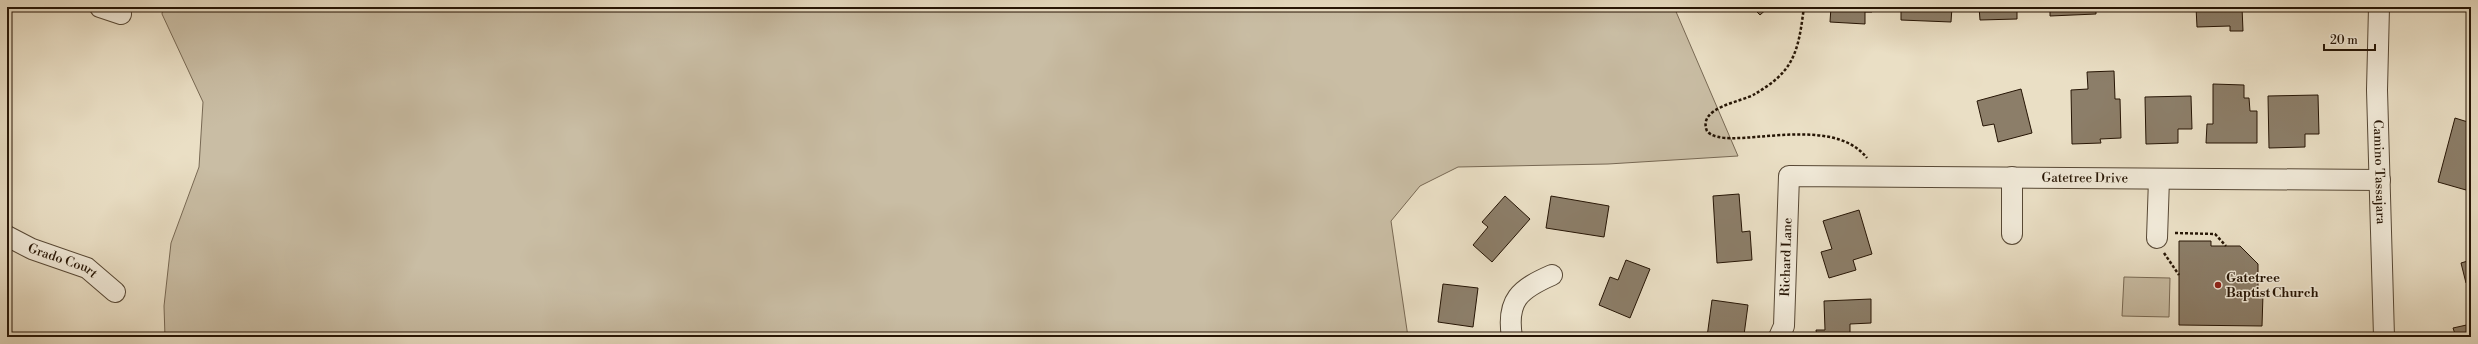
<svg xmlns="http://www.w3.org/2000/svg" width="2478" height="344" viewBox="0 0 2478 344" font-family="'Libre Bodoni',serif">
<style>
.green{fill:#c9bda4;stroke:#786954}
.building{fill:#8c7e69;stroke:#261505}
.lines{fill:none;stroke-linecap:round;stroke-linejoin:round}
.minor-casing{stroke:#574835;stroke-width:22}
.path{stroke:#261505;stroke-width:2.5;stroke-dasharray:3 2;stroke-linecap:butt}
.minor{stroke:#f1ead9;stroke-width:20}
.poi-dot{fill:#8f2418;stroke:#f1ead9;stroke-width:1.5}
.labels{text-anchor:middle;dominant-baseline:central;stroke-width:3;stroke-linejoin:round;paint-order:stroke}
.street-label{font-size:13px;fill:#261505;stroke:#f1ead9}
.poi-label{font-size:13px;font-weight:bold;fill:#261505;stroke:#f1ead9;text-anchor:start}
</style>
<rect width="100%" height="100%" fill="#eadfc5"/>
<filter id="stains"><feTurbulence type="fractalNoise" baseFrequency=".005" numOctaves="4"/><feColorMatrix values="0 0 0 0 .2 0 0 0 0 .09 0 0 0 0 .02 0 0 0 .5 -.17"/></filter>
<radialGradient id="worn" r=".72"><stop offset=".6" stop-color="#630" stop-opacity="0"/><stop offset="1" stop-color="#630" stop-opacity=".3"/></radialGradient>
<g class="green">
<polygon points="163,7 1674,7 1738,156 1608,164 1458,167 1420,186 1391,221 1408,337 165,337 164,306 171,243 199,167 203,102 162,14"/>
<polygon points="2124,277 2170,278 2169,317 2122,316"/>
</g>
<g class="building">
<polygon points="1752,7 1769,7 1760,15"/>
<polygon points="1831,7 1873,7 1872,12 1865,12 1865,24 1830,22"/>
<polygon points="1901,7 1952,7 1951,22 1901,20"/>
<polygon points="1979,7 2017,7 2017,19 1980,20"/>
<polygon points="2050,7 2096,7 2096,14 2050,16"/>
<polygon points="2124,7 2172,7 2172,8 2124,10"/>
<polygon points="2196,7 2242,7 2243,31 2230,31 2230,26 2197,27"/>
<polygon points="2114,71 2115,99 2120,99 2121,138 2100,139 2101,143 2072,144 2071,90 2088,89 2087,72"/>
<polygon points="2213,84 2244,85 2244,98 2249,98 2250,111 2257,111 2257,143 2206,143 2207,124 2213,124"/>
<polygon points="2021,89 2032,133 1998,142 1994,124 1983,126 1977,101"/>
<polygon points="2318,95 2319,134 2305,134 2305,147 2269,148 2268,96"/>
<polygon points="2191,96 2192,129 2178,129 2178,143 2146,144 2145,97"/>
<polygon points="2455,118 2471,123 2471,154 2467,168 2471,169 2471,173 2466,190 2438,182"/>
<polygon points="1739,194 1742,232 1750,231 1752,260 1717,263 1713,196"/>
<polygon points="1505,196 1530,219 1492,262 1473,245 1488,227 1482,222"/>
<polygon points="1551,196 1609,206 1604,237 1546,228"/>
<polygon points="1859,210 1872,254 1853,260 1856,270 1829,278 1821,252 1832,249 1823,221"/>
<polygon points="2179,241 2211,241 2211,246 2240,246 2258,264 2258,294 2263,294 2262,326 2179,325"/>
<polygon points="1626,260 1650,269 1630,318 1599,305 1610,277 1618,280"/>
<polygon points="2471,260 2471,282 2466,283 2461,263"/>
<polygon points="1443,284 1478,288 1473,327 1438,322"/>
<polygon points="1871,299 1871,323 1850,324 1850,337 1817,337 1816,330 1825,330 1824,301"/>
<polygon points="1712,300 1748,305 1744,335 1732,333 1732,337 1707,337"/>
<polygon points="2467,304 2471,304 2471,320"/>
<polygon points="2471,324 2471,337 2456,337 2453,328"/>
</g>
<g class="lines">
<g class="minor-casing">
<g id="minor">
<polyline points="100,7 121,14"/>
<path id="s1" d="M2379,7L2377,90L2384,337"/>
<polyline points="2012,234 2012,177"/>
<path id="s2" d="M7,236L32,249L87,268L115,292"/>
<polyline points="2157,238 2159,179"/>
<path d="M1512,337C1506,300 1520,289 1552,275"/>
<path id="s3" d="M1779,337L1784,326L1789,176L2380,180"/>
</g>
</g>
<g class="path">
<path d="M1804,7C1801,28 1799,54 1784,71C1777,80 1765,88 1755,94C1742,102 1697,107 1707,131C1725,154 1829,110 1867,158"/>
<polyline points="2175,233 2215,234 2226,246"/>
<polyline points="2164,253 2179,275"/>
</g>
<use href="#minor" class="minor"/>
</g>
<circle class="poi-dot" cx="2218" cy="285" r="4"/>
<g class="labels">
<g class="street-label">
<text stroke="none"><textPath href="#s1" startOffset="165">Camino Tassajara</textPath></text>
<text stroke="none"><textPath href="#s3" startOffset="458">Gatetree Drive</textPath></text>
<text stroke="none"><textPath href="#s3" startOffset="81">Richard Lane</textPath></text>
<text stroke="none"><textPath href="#s2" startOffset="61">Grado Court</textPath></text>
</g>
<g class="poi-label">
<text x="2226" y="278">Gatetree<tspan x="2226" dy="15">Baptist Church</tspan></text>
</g>
</g>
<rect width="2478" height="344" fill="none" stroke="#eadfc5" stroke-width="24"/>
<rect x="8" y="8" width="2462" height="328" fill="none" stroke="#261505" stroke-width="2"/>
<rect x="12" y="12" width="2454" height="320" fill="none" stroke="#261505"/>
<path d="M2324 44v6h51v-6" fill="none" stroke="#261505" stroke-width="2"/>
<text x="2330" y="44" font-size="12" fill="#261505" stroke="#f1ead9" stroke-width="3" paint-order="stroke">20 m</text>
<rect width="100%" height="100%" filter="url(#stains)"/>
<rect width="100%" height="100%" fill="url(#worn)"/>
</svg>
